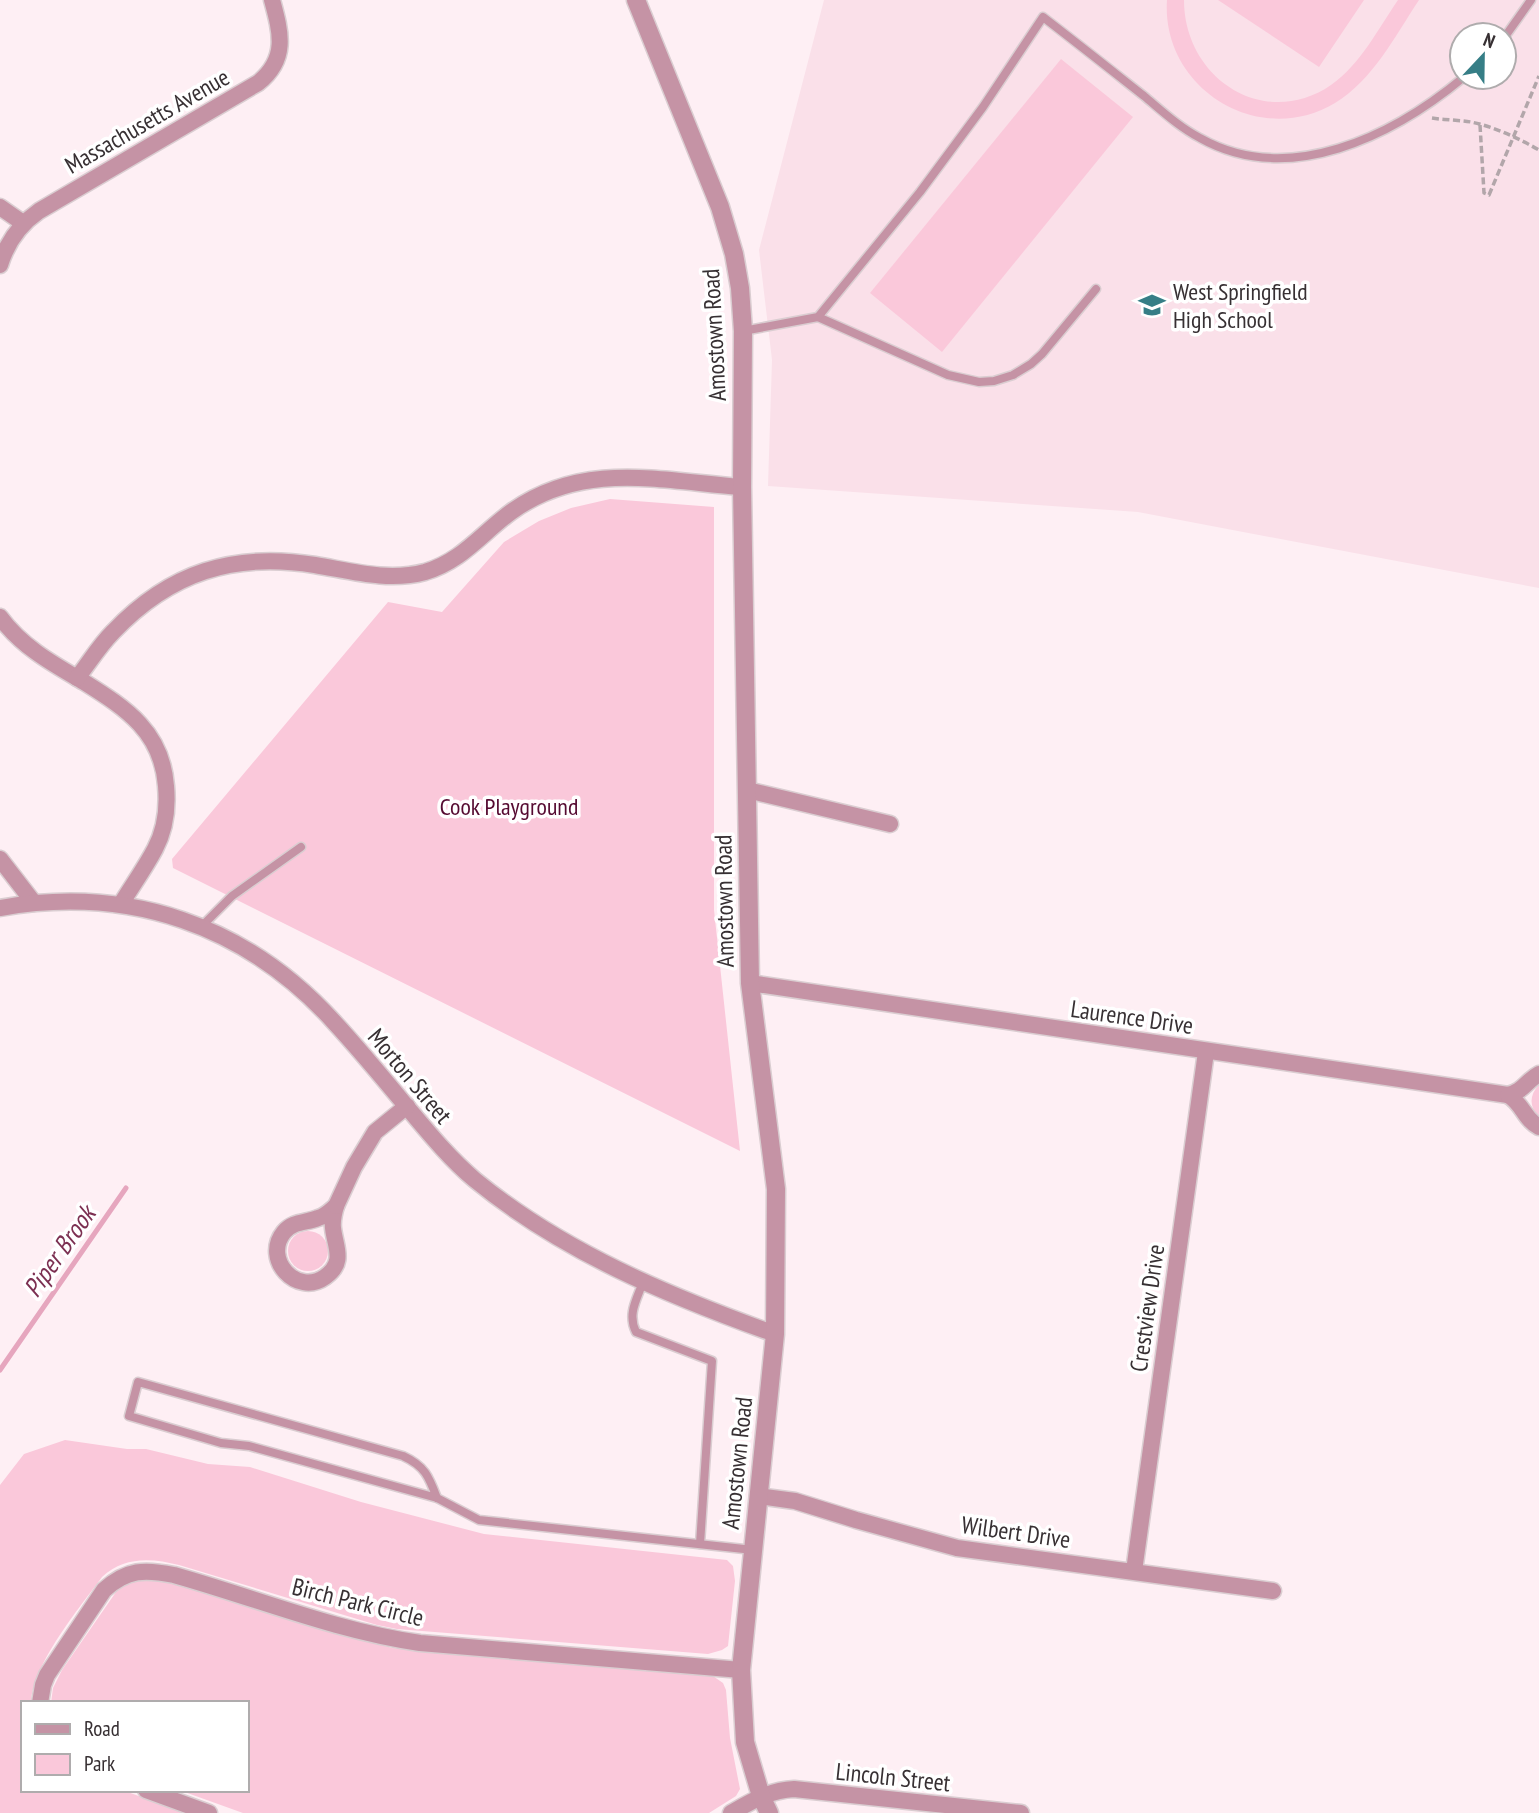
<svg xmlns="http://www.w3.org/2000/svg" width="1539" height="1813" viewBox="0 0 1539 1813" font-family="'PT Sans Narrow',sans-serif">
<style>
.built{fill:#fae0e9;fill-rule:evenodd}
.green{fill:#fac8da}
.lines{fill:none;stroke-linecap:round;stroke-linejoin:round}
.stream{stroke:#e6a6be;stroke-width:5}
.service-casing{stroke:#dacdd1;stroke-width:11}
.minor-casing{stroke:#dacdd1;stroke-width:19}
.tertiary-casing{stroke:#dacdd1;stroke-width:21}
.path{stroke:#b2a6aa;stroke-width:3.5;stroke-dasharray:7 3.5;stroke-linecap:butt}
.service{stroke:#c593a5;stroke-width:8}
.minor{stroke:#c593a5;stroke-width:16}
.tertiary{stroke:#c593a5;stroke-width:18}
.labels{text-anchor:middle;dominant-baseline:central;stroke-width:7;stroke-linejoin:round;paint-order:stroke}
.street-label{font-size:24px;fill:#373033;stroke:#fff}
.poi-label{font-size:24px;fill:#373033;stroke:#fff;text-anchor:start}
.park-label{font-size:24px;fill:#550a31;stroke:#fff}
.water-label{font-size:26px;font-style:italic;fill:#7c3052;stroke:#fff}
</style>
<rect width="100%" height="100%" fill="#feeff4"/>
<path class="built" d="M824,0H1539V588L1138,512L768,486L772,360L759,250ZM1462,35H1504V77H1462Z"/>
<g class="green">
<path d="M1167,0H1184C1184,78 1264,131 1331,85C1360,65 1378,29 1398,0H1419C1395,36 1373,80 1335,103C1259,149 1161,88 1167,0Z"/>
<polygon points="1218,0 1364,0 1319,67"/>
<polygon points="1061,59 1133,117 942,352 870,293"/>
<polygon points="610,499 714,507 714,910 740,1151 173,868 172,859 388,602 442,612 504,542 539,521 571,508"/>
<path d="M1539,1085V1117C1529,1107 1529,1095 1539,1085Z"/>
<circle cx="308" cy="1251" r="20"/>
<path d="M65,1440L127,1449H146L208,1464L250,1467L361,1502L484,1534L727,1560L733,1566L735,1581L728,1646L722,1650L708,1654L397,1629L377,1625L179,1565C152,1558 124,1556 102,1577C80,1607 32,1665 31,1703H23V1790H122L186,1813H0V1485L24,1454Z"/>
<polygon points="152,1578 392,1648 710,1674 723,1683 726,1690 730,1738 740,1789 736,1796 709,1813 243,1813 179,1790 247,1790 247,1703 51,1703 53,1688 62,1670 116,1592 131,1581"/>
</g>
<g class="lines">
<polyline class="stream" points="0,1370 126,1188"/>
<g class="service-casing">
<g id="service">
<polyline points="1504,38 1531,0"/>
<polyline points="818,317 948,375 979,382 994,381 1013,375 1031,364 1042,354 1096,289"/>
<path d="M743,331L818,317L920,192L983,107L1043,17C1077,43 1111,70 1144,96C1162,111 1179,127 1200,138C1289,188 1393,136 1464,77"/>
<polyline points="201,927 232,896 301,847"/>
<path d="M643,1282C637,1299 627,1314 636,1332L712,1361L700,1544"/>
<path d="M437,1498C429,1477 425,1466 403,1456L138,1382L129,1416L221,1443L249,1446L437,1498L479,1520L753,1550"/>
</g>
</g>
<g class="minor-casing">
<g id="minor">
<polyline points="0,207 23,223"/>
<path d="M0,265C7,242 19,225 39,211L258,83C288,59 281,33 272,0"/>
<path d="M0,617C22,647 53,664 84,682C127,709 162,732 166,786C168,808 165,830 155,849C145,868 132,886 121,904"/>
<path d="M77,678C89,663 99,646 113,632C170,572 234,552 315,565C351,571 388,582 425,572C462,561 481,534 511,512C583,460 661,481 742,487"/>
<polyline points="747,790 890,824"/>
<polyline points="0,859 34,903"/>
<path d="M0,908C129,885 246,925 334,1022C359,1049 383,1078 407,1107C428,1132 449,1158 475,1180C563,1252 669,1296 775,1334"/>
<polyline points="750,983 1508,1095"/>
<path d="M1539,1074C1526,1081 1524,1091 1508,1095C1523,1104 1524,1119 1539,1127"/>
<path d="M336,1206C334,1213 332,1220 333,1228C335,1247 346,1262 325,1277C297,1297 262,1259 284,1232C293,1221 306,1223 318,1218C326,1216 330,1211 336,1206Z"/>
<polyline points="336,1206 354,1167 375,1132 407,1106"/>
<polyline points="758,1496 795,1501 856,1520 957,1548 1273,1591"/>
<polyline points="1134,1571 1206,1052"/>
<path d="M40,1703L43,1685L47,1675L104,1590C127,1569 145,1569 174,1575C256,1598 336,1631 420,1643L741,1670"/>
<polyline points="146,1790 209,1813"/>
<path d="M731,1813C752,1801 770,1790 794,1789L1021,1813"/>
</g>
</g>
<g class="tertiary-casing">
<polyline id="tertiary" points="636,0 720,207 734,254 740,288 743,331 742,487 750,983 776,1189 775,1334 741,1670 745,1742 761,1796 769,1813"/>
</g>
<g class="path">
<path d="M1432,118C1445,120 1459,120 1471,122C1495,127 1518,138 1539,150"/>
<polyline points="1480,125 1484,193 1489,195 1539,76"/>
</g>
<use href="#service" class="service"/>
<use href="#minor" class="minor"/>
<use href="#tertiary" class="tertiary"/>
</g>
<defs>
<g id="school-bare" transform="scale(2.1)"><path d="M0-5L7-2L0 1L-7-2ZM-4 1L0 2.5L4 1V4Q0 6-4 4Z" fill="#367e86" stroke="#fff" stroke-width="2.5" paint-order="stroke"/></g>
</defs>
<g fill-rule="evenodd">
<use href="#school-bare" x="1152" y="305"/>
</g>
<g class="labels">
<g class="street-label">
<text transform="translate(147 121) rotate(-30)">Massachusetts Avenue</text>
<text transform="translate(714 335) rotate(-93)">Amostown Road</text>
<text transform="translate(724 901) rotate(-91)">Amostown Road</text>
<text transform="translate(1132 1017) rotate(8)">Laurence Drive</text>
<text transform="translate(410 1076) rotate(50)">Morton Street</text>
<text transform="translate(1147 1308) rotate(-82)">Crestview Drive</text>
<text transform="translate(737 1463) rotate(-84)">Amostown Road</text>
<text transform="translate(1016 1532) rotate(8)">Wilbert Drive</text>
<text transform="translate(358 1602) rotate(14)">Birch Park Circle</text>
<text transform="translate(893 1777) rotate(6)">Lincoln Street</text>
</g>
<g class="poi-label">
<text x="1173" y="291">West Springfield<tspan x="1173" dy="28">High School</tspan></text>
</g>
<g class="park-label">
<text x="509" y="806">Cook Playground</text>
</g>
<g class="water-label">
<text transform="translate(59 1251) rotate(-55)">Piper Brook</text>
</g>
</g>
<rect x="21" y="1701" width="228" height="91" fill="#ffffff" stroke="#afacad" stroke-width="2"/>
<rect x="35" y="1724" width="35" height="10" fill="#c593a5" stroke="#afacad" stroke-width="2"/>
<text x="84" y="1736" font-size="21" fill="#373033">Road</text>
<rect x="35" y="1754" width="35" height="21" fill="#fac8da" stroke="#afacad" stroke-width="2"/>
<text x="84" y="1771" font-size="21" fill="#373033">Park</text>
<g transform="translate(1483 56) rotate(22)"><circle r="33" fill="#ffffff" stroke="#afacad" stroke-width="2"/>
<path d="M0-5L12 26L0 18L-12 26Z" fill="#367e86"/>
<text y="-10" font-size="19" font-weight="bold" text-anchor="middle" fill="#373033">N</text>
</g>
</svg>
